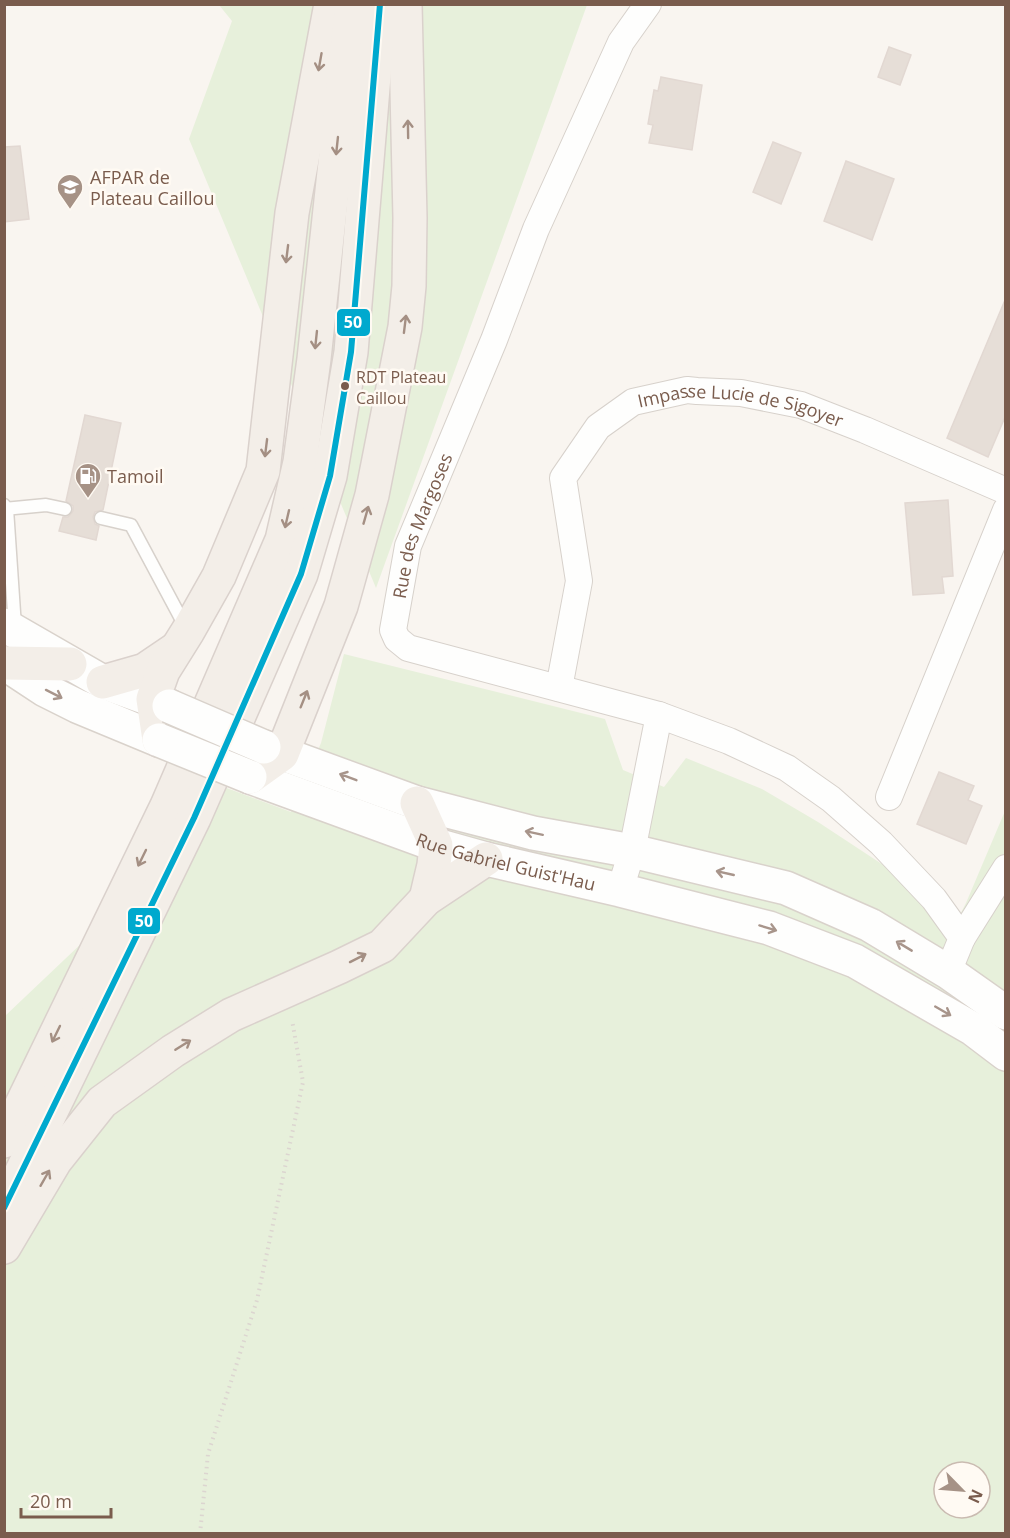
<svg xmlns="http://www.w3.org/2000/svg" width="1010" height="1538" viewBox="0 0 1010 1538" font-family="'Open Sans',sans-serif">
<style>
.green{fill:#e7f0db;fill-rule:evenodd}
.building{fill:#e6ded7;stroke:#e2d8d2;stroke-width:1.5}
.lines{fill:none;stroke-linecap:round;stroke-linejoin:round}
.service-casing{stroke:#d7d1cb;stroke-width:15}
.minor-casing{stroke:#d7d1cb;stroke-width:28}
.secondary-casing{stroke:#d9d2cb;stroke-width:36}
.primary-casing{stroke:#dad1cc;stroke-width:36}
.path{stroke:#dcd5d0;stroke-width:4;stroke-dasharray:1.5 4.5;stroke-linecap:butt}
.service{stroke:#fefefd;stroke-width:12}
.minor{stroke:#fefefd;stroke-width:26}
.secondary{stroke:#fefefd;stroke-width:33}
.primary{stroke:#f3eee8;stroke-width:33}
.secondary-bridge-casing{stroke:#d9d2cb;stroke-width:36;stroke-linecap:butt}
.secondary-bridge{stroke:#fefefd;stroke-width:33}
.bus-1-casing{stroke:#fffaf3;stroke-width:10}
.bus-1{stroke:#00a9ce;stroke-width:6}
.oneway{stroke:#a48f83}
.oneway2{stroke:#a8958b}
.bus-dot{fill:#7a5c4d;stroke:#fffaf3;stroke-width:2}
.labels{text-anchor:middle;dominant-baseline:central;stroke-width:5;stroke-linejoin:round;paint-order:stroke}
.bus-label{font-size:16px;fill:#7a5c4d;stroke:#fffaf3;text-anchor:start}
.poi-label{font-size:18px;fill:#7a5c4d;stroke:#fffaf3;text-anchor:start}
.street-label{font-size:18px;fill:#7a5c4d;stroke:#fffaf3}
.line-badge{stroke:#fffaf3;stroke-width:2}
.badge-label{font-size:16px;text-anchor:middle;font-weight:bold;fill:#fff}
</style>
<rect width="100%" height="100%" fill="#f9f5f0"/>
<g class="green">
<polygon points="219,5 587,5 376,588 189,139 232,21"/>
<path d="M344,654L605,719L623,770L664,787L686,758L762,789L818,822L900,876L948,938L966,903L1005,811V1533L5,1534V1016L84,941L224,787L291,812L321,743ZM944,1472H980V1508H944Z"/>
</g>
<g class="building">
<polygon points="889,47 911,55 900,85 878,77"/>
<polygon points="661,77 702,85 692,150 649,143 653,125 648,124 654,90 658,91"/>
<polygon points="773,142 801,153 781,204 753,192"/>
<polygon points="20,146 29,219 4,222 4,147"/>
<polygon points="846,161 894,179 872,240 824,221"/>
<polygon points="1005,300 1005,417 988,457 947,438"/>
<polygon points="85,415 121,423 103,510 95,512 93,517 95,524 99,526 96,540 59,531 63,517 68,517 73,511 73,506 66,501"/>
<polygon points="948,500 953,576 942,577 944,593 913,595 905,503"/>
<polygon points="939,772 974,786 968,800 982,806 966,844 917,824"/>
</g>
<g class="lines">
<g class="service-casing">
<g id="service">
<polyline points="4,505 7,509 15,627"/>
<polyline points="4,509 46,505 65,509"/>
<polyline points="101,518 131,525 185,626"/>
</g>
</g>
<g class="minor-casing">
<g id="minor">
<path id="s1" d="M559,688L579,581L563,478L598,427L633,402L687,390L697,391L741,393L801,405L865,430L1006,491"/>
<polyline points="659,715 729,741 787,768 831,799 881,843 934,899 962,938 948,972"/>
<polyline points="889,797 1006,510"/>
<path id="s2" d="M620,890L632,851L659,715L408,648L397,639L393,630L408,546L494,340L536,229L621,42L648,4"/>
<polyline points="962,938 1006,868"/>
</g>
</g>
<g class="secondary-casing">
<g id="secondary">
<polyline points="4,625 103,682 169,706"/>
<polyline points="4,663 45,690 77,706 159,740"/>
<polyline points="264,747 417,803 533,833 632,851 786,888 870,925 948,972 1006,1013"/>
<path id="s3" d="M250,777L436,845L486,859L620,890L769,928L855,961L973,1029L1006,1054"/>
</g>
</g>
<g class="primary-casing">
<g id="primary">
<polyline points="4,663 70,664"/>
<polyline points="103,682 145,670 176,649"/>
<polyline points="159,740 153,699 163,671 188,631 219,576 263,471 292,213 331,4"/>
<polyline points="250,777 282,754 341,606 372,495 405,327 409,286 410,218 405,4"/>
<polyline points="417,803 436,845 434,865 426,899"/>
<polyline points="4,1141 167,806 282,540 300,462 314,359 352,4"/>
<polyline points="4,1208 194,818 301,574 330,476 351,352 380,4"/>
<polyline points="4,1247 55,1161 102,1102 173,1051 231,1015 339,967 382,946 426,899 486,859"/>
</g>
</g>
<polyline class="path" points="200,1534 208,1454 257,1300 303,1082 292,1020"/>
<use href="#service" class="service"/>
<use href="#minor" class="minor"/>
<use href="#secondary" class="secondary"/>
<use href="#primary" class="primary"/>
<g class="secondary-bridge-casing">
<g id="secondary-bridge">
<polyline points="169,706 264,747"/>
<polyline points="159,740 250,777"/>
</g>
</g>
<use href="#secondary-bridge" class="secondary-bridge"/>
<g class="bus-1-casing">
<polyline id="bus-1" points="4,1208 194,818 301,574 330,476 351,352 380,4"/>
</g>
<use href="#bus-1" class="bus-1"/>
</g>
<defs><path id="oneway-shaft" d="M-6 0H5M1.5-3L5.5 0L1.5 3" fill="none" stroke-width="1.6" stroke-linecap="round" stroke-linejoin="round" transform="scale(1.5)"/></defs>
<g class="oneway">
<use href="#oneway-shaft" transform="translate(320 62) rotate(100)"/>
<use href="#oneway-shaft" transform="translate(408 129) rotate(-91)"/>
<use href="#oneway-shaft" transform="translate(337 146) rotate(96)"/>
<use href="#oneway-shaft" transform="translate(287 254) rotate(97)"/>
<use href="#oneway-shaft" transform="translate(405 324) rotate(-83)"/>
<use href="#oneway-shaft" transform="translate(316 340) rotate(96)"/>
<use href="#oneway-shaft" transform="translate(266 448) rotate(97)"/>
<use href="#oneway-shaft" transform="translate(366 515) rotate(-74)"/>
<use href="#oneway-shaft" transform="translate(287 519) rotate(103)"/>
<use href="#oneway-shaft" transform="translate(304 699) rotate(-68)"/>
<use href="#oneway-shaft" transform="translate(142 858) rotate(116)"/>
<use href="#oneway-shaft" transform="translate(358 958) rotate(-27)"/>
<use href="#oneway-shaft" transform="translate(56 1034) rotate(116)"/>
<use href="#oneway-shaft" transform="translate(183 1045) rotate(-32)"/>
<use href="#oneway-shaft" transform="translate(45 1178) rotate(-60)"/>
</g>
<g class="oneway2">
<use href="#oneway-shaft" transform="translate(54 694) rotate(27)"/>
<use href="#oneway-shaft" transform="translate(348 777) rotate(-159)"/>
<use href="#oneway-shaft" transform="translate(534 833) rotate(-168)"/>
<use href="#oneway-shaft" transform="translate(725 873) rotate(-167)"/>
<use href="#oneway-shaft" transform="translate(768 928) rotate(17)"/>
<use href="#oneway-shaft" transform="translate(904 946) rotate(-149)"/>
<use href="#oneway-shaft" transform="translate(943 1011) rotate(30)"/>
</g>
<defs>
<g id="university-pin" transform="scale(1.35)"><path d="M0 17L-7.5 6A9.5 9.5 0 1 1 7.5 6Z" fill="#a69286" stroke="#fffaf3"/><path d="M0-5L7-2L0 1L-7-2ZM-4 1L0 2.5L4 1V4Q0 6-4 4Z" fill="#fff"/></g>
<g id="fuel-pin" transform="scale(1.35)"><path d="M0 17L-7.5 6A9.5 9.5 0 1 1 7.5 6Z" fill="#a69286" stroke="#fffaf3"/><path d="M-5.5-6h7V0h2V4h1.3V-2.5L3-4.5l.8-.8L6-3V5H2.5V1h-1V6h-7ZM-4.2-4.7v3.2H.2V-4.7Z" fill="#fff"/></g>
</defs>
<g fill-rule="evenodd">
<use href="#university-pin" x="70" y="187"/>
<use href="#fuel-pin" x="88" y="476"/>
</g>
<circle class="bus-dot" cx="345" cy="386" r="5"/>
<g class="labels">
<g class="bus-label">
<text x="356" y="377">RDT Plateau<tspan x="356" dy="21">Caillou</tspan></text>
</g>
<g class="poi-label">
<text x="90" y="177">AFPAR de<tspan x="90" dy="21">Plateau Caillou</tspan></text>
<text x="107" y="476">Tamoil</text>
</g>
<g class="street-label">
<text stroke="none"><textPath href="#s1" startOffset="428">Impasse Lucie de Sigoyer</textPath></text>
<text stroke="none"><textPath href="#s2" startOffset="572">Rue des Margoses</textPath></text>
<text stroke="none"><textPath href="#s3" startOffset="270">Rue Gabriel Guist'Hau</textPath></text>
</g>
</g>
<g class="line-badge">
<rect x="336" y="308" width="35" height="29" rx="6" fill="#00a9ce"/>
<rect x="127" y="907" width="34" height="28" rx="6" fill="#00a9ce"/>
</g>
<g class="badge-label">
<text x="353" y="328">50</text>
<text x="144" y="927">50</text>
</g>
<rect width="1010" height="1538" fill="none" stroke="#7a5c4d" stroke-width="12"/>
<g transform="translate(962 1490) rotate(115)"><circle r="28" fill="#fffaf3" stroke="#cabbb1" stroke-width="1.5"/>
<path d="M0-4.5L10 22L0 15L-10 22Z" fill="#a69286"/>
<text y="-9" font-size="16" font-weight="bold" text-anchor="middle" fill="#7a5c4d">N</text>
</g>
<path d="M21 1508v9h90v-9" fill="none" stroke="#7a5c4d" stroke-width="3"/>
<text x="30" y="1508" font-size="18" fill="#7a5c4d" stroke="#fffaf3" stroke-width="4.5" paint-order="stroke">20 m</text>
</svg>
